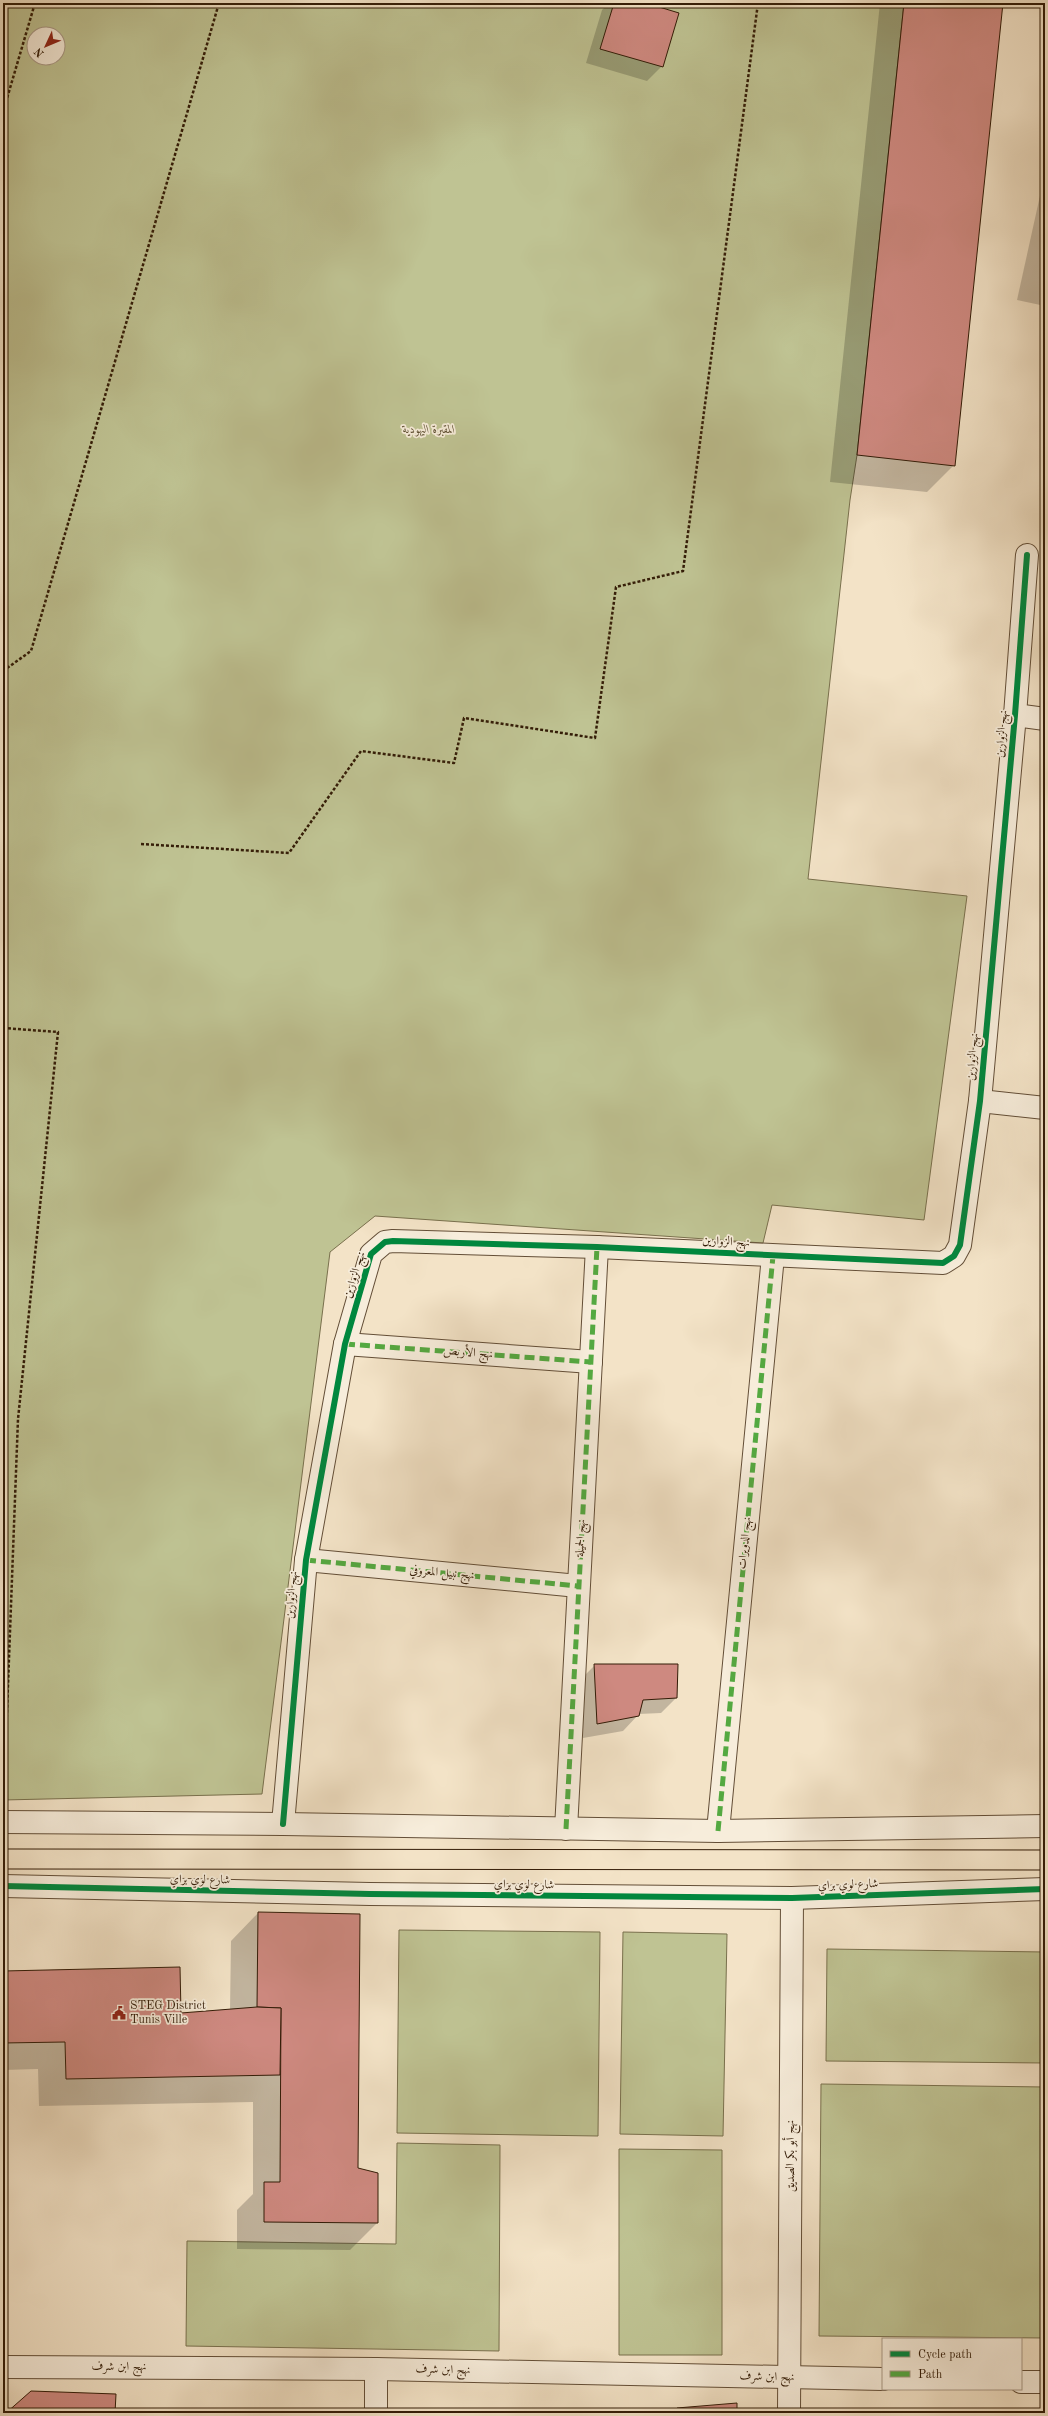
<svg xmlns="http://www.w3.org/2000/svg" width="1048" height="2416" viewBox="0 0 1048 2416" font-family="'Old Standard TT',Amiri,serif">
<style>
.green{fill:#bfc393;stroke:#79704d;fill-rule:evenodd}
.shadow{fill:#0003}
.building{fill:#ce8980;stroke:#331c07}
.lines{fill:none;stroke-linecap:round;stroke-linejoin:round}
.minor-casing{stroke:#634e37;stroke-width:24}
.path{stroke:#331c07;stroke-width:2.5;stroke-dasharray:3 2;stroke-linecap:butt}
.minor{stroke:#f7eddb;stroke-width:22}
.tram{stroke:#331c07;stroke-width:1}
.quiet{stroke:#54a941;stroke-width:5;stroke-dasharray:10 5;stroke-linecap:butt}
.cycleway-casing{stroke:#f7eddb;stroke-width:8}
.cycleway{stroke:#00873e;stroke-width:6}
.labels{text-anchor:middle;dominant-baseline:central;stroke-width:3.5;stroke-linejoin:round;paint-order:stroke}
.park-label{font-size:12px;font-style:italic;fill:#5d4e31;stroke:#f7eddb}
.street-label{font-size:12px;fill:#331c07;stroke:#f7eddb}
.poi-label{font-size:12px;fill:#331c07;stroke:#f7eddb;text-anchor:start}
</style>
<rect width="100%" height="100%" fill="#f3e3c7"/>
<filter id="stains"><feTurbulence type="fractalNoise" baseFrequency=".005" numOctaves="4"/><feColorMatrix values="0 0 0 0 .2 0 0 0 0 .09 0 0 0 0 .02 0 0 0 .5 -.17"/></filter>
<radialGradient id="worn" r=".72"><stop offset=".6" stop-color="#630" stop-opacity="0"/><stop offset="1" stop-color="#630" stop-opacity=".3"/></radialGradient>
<g class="green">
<path d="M3,3H904L857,455L850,500L808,879L967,896L924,1220L772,1205L763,1243L375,1216L330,1252L262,1794L3,1800ZM34,34H58V58H34Z"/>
<polygon points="399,1930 600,1932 598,2136 397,2133"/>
<polygon points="623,1932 727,1934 723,2136 620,2134"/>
<polygon points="827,1949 1045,1952 1045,2063 826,2061"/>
<polygon points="821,2084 1045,2087 1045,2338 819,2336"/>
<polygon points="397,2143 500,2145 499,2351 186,2346 187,2241 396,2244"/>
<polygon points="619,2149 722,2150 722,2355 619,2355"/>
</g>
<g class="shadow">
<polygon points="609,3 642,3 662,66 647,81 586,63 602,10"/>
<polygon points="880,3 1002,3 954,465 927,492 830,482"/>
<polygon points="1045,173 1045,306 1017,300"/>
<polygon points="595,1665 676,1698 661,1713 639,1714 623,1731 583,1738 580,1680"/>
<polygon points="258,1913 377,2223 350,2250 237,2249 237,2210 253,2194 253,2102 39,2106 38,2069 3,2070 3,1972 180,2014 230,2010 231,1941"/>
</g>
<g class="building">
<polygon points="614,3 646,3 679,13 663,67 600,49"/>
<polygon points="904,3 1003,3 955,466 857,455"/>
<polygon points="594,1664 678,1664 677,1698 643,1700 639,1716 597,1724"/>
<polygon points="258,1912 360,1914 358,2168 378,2173 378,2223 264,2222 264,2182 280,2182 281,2008 257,2007"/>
<polygon points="180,1967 181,2013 257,2007 281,2008 280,2075 66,2079 65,2042 3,2043 3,1971"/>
<polygon points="31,2391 116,2394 115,2413 6,2413"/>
<polygon points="737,2403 737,2413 677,2413 677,2408"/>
</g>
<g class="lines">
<g class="minor-casing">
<g id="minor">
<polyline points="1015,715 1045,719"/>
<polyline points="980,1101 1045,1108"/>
<polyline points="345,1344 591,1362"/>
<polyline points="306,1560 578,1586"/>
<polyline points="3,1822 283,1824 718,1831 1045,1826"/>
<polyline points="283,1824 306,1560 345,1344 371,1254 385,1242 393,1241 597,1247 943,1263 954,1256 960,1245 980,1101 1015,715 1027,555"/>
<polyline points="566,1829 597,1247"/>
<polyline points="718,1831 773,1256"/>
<polyline points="3,1886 370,1894 792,1898 1045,1889"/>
<polyline points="3,2367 376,2369 883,2379"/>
<polyline points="376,2369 376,2413"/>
<polyline points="1021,2382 1045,2382"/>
<polyline points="789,2413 792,1898"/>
</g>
</g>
<g class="path">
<polyline points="3,112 35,3"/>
<polyline points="3,671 31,651 219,3"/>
<polyline points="141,844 289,853 361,751 454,763 464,718 595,738 616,587 683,571 758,3"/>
<polyline points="3,1028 58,1032 18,1419 4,1791"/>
</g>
<use href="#minor" class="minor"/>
<g class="tram">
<polyline points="3,1849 1045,1850"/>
<polyline points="3,1869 1045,1870"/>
</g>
<g class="quiet">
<polyline points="345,1344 591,1362"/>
<polyline points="306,1560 578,1586"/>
<polyline points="566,1829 597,1247"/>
<polyline points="718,1831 773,1256"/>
</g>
<g class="cycleway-casing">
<g id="cycleway">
<polyline points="283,1824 306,1560 345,1344 371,1254 385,1242 393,1241 597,1247 943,1263 954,1256 960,1245 980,1101 1015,715 1027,555"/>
<polyline points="3,1886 370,1894 792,1898 1045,1889"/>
</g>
</g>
<use href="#cycleway" class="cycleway"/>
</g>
<defs>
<g id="civic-bare" transform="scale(1.08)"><path d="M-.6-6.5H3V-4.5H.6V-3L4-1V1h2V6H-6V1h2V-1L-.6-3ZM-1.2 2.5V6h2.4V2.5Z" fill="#8f2418" stroke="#f7eddb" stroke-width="2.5" paint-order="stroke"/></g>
</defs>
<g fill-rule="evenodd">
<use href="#civic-bare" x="119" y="2013"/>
</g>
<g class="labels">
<g class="park-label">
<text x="429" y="430">المقبرة اليهودية</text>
</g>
<g class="street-label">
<text transform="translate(1002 734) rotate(-85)">نهج الزوارين</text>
<text transform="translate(973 1057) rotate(-85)">نهج الزوارين</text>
<text transform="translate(726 1242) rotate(3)">نهج الزوارين</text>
<text transform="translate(355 1275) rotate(-72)">نهج الزوارين</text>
<text transform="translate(468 1353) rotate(4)">نهج الأربص</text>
<text transform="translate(581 1538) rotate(-87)">نهج الجميلة</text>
<text transform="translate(745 1543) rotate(-84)">نهج الدويرات</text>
<text transform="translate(442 1573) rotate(5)">نهج نبيل المعروفي</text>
<text transform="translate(292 1595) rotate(-85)">نهج الزوارين</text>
<text transform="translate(200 1880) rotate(1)">شارع لوي براي</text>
<text transform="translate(524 1885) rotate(1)">شارع لوي براي</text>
<text transform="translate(848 1885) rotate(-2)">شارع لوي براي</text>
<text transform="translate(791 2156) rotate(-90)">نهج أبو بكر الصديق</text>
<text x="119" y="2367">نهج ابن شرف</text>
<text transform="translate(443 2370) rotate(1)">نهج ابن شرف</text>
<text transform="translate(767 2377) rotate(1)">نهج ابن شرف</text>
</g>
<g class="poi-label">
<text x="130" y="2006">STEG District<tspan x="130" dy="14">Tunis Ville</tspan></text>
</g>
</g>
<rect width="1048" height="2416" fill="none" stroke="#f3e3c7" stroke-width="16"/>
<rect x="4" y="4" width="1040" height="2408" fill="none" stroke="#331c07" stroke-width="2"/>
<rect x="8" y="8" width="1032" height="2400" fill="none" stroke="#331c07"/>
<rect x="882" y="2338" width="140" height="52" fill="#f7eddb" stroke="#a99986"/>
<rect x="890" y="2351" width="20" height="6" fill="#00873e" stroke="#a99986"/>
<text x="918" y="2358" font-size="12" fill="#331c07">Cycle path</text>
<rect x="890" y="2371" width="20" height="6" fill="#54a941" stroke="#a99986"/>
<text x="918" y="2378" font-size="12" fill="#331c07">Path</text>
<g transform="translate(46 46) rotate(226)"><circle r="19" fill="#f7eddb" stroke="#a99986"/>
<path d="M0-3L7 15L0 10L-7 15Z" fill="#8f2418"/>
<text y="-6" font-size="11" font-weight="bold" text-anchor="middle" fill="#331c07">N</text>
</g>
<rect width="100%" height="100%" filter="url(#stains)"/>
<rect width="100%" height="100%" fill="url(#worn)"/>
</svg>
